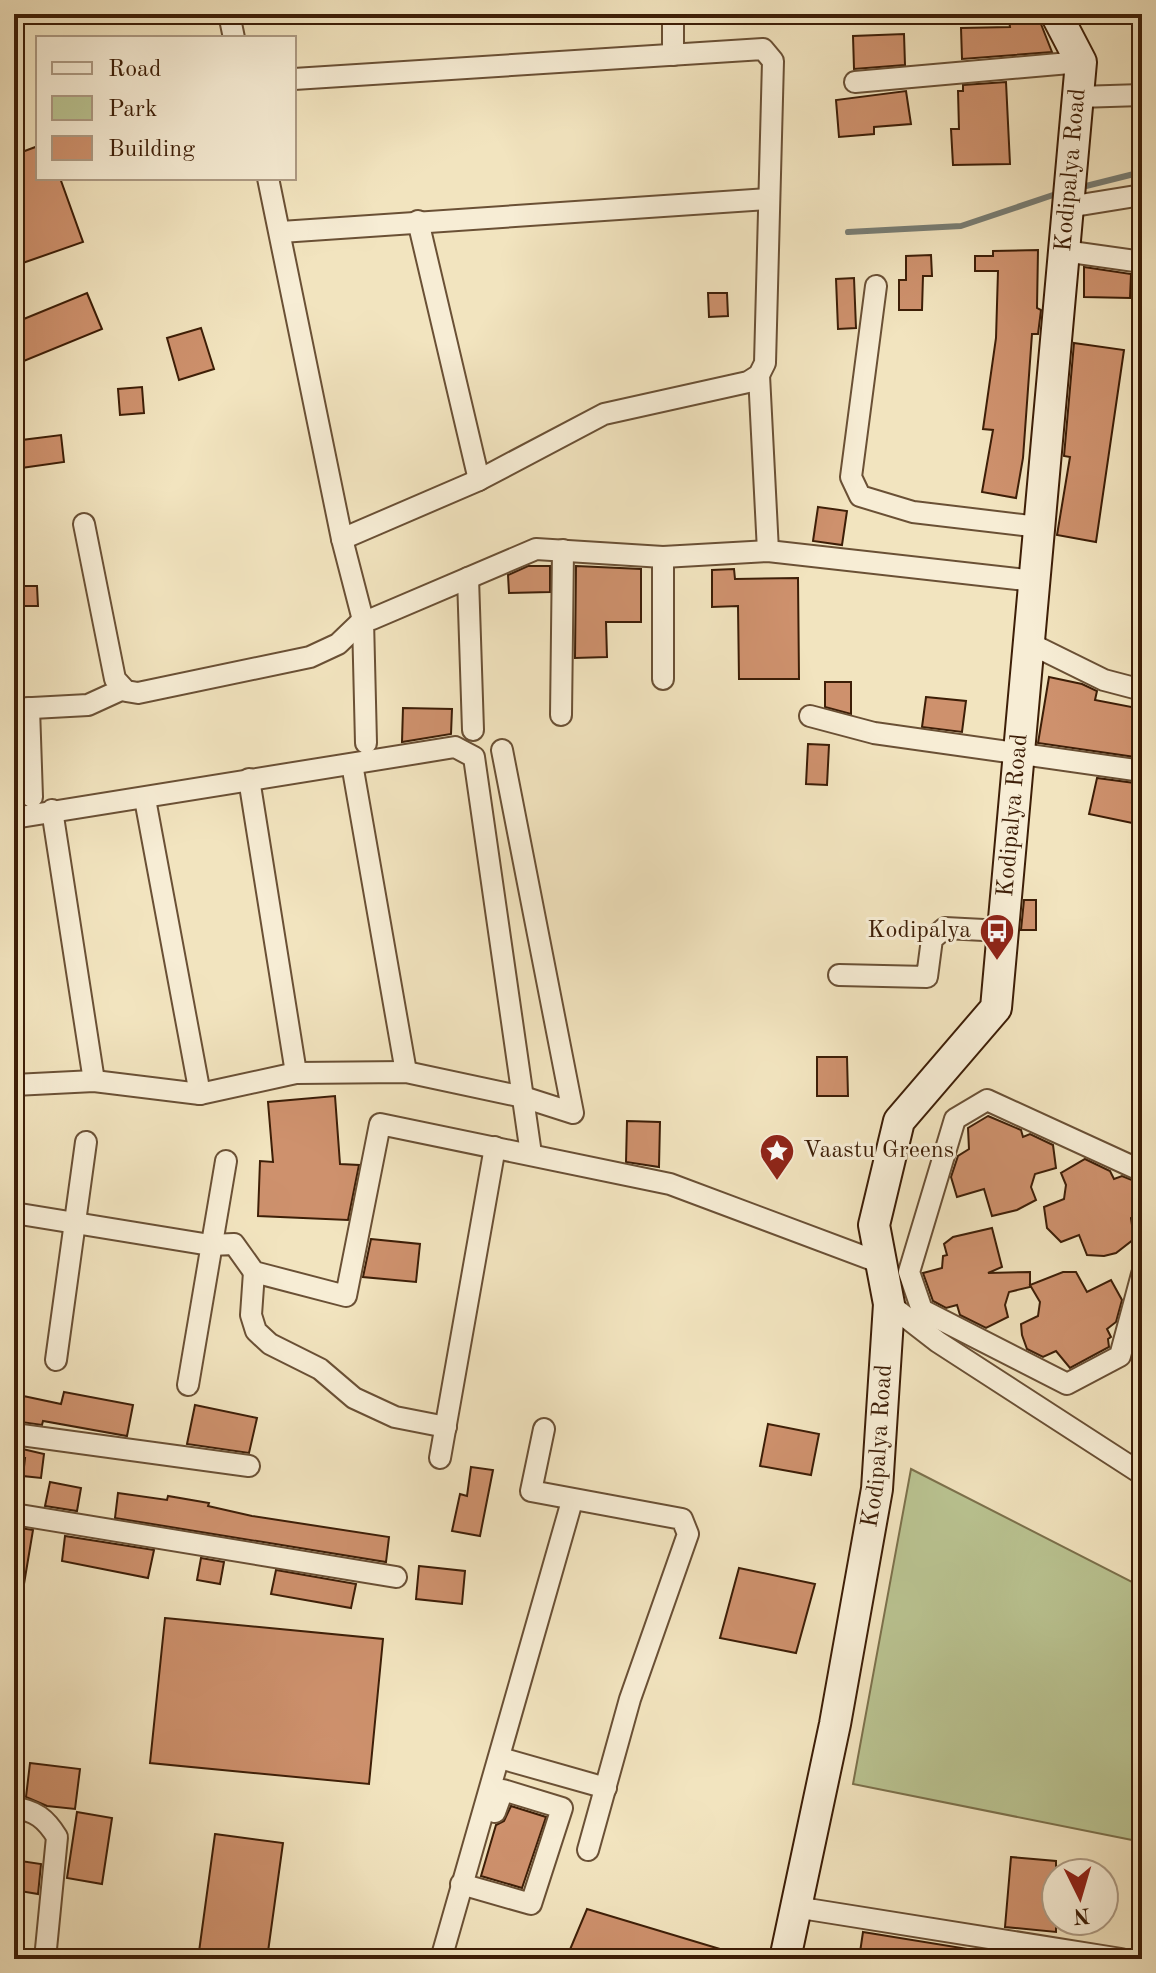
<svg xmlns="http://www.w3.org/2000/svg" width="1156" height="1973" viewBox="0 0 1156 1973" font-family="'Old Standard TT',serif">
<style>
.green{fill:#bac492;stroke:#7c714c;stroke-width:2}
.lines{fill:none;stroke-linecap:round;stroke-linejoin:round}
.stream{stroke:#787d74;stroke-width:6}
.building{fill:#ce916d;stroke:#3d1e07;stroke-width:2}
.minor-casing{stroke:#6a5035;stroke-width:24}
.secondary-casing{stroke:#3d1e07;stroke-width:34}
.minor{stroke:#f7edd5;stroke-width:20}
.secondary{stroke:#f7edd5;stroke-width:30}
.labels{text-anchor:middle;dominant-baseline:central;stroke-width:6;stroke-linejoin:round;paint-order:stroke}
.street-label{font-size:24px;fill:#3d1e07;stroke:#f7edd5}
.poi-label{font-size:24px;fill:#3d1e07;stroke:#f7edd5;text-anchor:end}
</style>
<rect width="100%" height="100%" fill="#f2e4bf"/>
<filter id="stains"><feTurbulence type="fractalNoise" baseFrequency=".0025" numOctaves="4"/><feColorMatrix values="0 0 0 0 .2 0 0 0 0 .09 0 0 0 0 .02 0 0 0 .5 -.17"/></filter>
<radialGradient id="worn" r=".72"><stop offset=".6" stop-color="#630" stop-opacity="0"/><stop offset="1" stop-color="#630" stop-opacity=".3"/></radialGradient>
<polygon class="green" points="911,1469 1142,1587 1142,1842 853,1784"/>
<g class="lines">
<g class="stream">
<polyline points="1078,188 1142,172"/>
<polyline points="848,232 961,226 1059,193"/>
</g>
</g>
<g class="building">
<polygon points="1039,19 1052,52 962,59 961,28 1010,27 1009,20"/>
<polygon points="904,34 905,65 854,69 853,36"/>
<polygon points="1006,82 1010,164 953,165 951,129 959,129 958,91 963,91 963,85"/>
<polygon points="906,91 911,124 874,127 874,134 839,137 836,100"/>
<polygon points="38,146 38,178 60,178 83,242 14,266 14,155"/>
<polygon points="1038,250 1037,308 1041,310 1038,334 1032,334 1023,458 1016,498 982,492 993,430 983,429 996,338 998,271 975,271 975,256 993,256 993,251"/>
<polygon points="931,255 932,276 923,276 922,310 899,310 899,280 906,280 906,256"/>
<polygon points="1084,267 1131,274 1130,298 1084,297"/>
<polygon points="854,278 856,328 838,329 836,279"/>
<polygon points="87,293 102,329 14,365 14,323"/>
<polygon points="708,293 727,293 728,316 709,317"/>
<polygon points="201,328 214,369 179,380 167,338"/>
<polygon points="1074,343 1124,350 1096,542 1057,535 1070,457 1064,456"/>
<polygon points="142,387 144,413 120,415 118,389"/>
<polygon points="61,435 64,462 14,469 14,441"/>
<polygon points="818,507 847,511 842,545 813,541"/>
<polygon points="528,566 550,566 550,592 509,593 508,575"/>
<polygon points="576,566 641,569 641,622 606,622 607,657 575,658"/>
<polygon points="734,569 735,579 798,578 799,679 739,679 738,606 712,607 712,570"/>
<polygon points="16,586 37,586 38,606 17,606"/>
<polygon points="1049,677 1082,684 1097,691 1095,700 1142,709 1142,758 1038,743"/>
<polygon points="825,682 851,682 851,714 825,707"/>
<polygon points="926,697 966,701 962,732 922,727"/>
<polygon points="403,708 452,709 451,734 402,742"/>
<polygon points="808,744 829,745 827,785 806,784"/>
<polygon points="1097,778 1142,784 1142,825 1089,814"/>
<polygon points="1024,900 1036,900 1036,930 1021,930"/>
<polygon points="817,1057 847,1057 848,1096 817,1096"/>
<polygon points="335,1096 340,1164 359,1165 348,1220 258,1216 260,1161 273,1162 268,1102"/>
<polygon points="988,1116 1021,1130 1023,1137 1030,1134 1053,1145 1056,1168 1035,1174 1031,1187 1036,1200 1017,1210 992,1216 984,1189 957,1197 951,1177 958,1156 969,1149 968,1128"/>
<polygon points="627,1121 660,1122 659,1167 626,1162"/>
<polygon points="1085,1159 1110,1171 1114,1179 1122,1176 1142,1184 1142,1211 1131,1218 1134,1239 1116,1253 1104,1256 1087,1255 1079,1235 1061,1242 1047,1228 1044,1207 1064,1199 1066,1185 1061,1173"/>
<polygon points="992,1228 1002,1267 988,1273 1030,1272 1030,1287 1009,1292 1005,1305 1008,1317 986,1328 960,1315 957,1305 946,1308 933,1301 923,1273 942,1268 943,1256 947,1255 944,1244 953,1237"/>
<polygon points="371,1239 420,1244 416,1282 363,1277"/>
<polygon points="1063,1272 1076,1272 1087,1292 1111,1280 1122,1300 1116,1322 1107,1329 1111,1337 1108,1339 1109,1347 1070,1368 1056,1351 1043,1357 1027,1349 1022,1335 1021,1324 1038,1316 1040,1302 1030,1285"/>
<polygon points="64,1392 133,1405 127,1436 43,1421 42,1425 14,1421 14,1394 61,1404"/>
<polygon points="195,1405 257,1418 249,1453 187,1444"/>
<polygon points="768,1424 819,1434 811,1475 760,1466"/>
<polygon points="14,1447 44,1454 41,1478 23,1476 25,1458 14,1458"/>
<polygon points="471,1467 493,1470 480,1536 452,1531 460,1494 467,1496"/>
<polygon points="50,1482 81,1488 77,1511 45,1506"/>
<polygon points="118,1493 167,1500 168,1496 209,1503 208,1506 252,1516 389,1537 386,1562 115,1518"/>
<polygon points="14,1527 33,1530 23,1590 14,1590"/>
<polygon points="65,1536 154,1550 148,1578 62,1561"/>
<polygon points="201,1558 224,1562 220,1584 197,1580"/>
<polygon points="419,1566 465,1571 462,1604 416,1599"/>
<polygon points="739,1568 815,1584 796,1653 720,1638"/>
<polygon points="276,1570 356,1584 351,1608 271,1594"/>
<polygon points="165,1618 383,1639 369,1784 150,1763"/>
<polygon points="30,1763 80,1769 75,1809 47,1806 26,1797"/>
<polygon points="511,1806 546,1817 522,1888 481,1876 496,1825 504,1821"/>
<polygon points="77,1812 112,1818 102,1884 67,1878"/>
<polygon points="215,1834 283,1843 267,1959 198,1959"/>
<polygon points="1011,1857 1056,1861 1056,1932 1005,1927"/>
<polygon points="14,1860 41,1864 38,1894 14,1890"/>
<polygon points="587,1909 740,1955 740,1959 566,1959"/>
<polygon points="863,1932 974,1950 973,1959 859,1959"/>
</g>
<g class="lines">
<g class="minor-casing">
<g id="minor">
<polyline points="229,14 234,38"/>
<polyline points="673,14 673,55"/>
<polyline points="294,79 763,49 773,61 765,363 759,375 748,382 604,414 479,480 342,539"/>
<polyline points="855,82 1081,62"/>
<polyline points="1078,97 1142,95"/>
<polyline points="268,178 342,539 363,620 372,619 536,549 663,557 768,551 1035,581"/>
<polyline points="1068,207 1142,195"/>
<polyline points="418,221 479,480"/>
<polyline points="281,232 767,199"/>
<polyline points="1064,251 1142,262"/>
<polyline points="876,286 851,477 860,496 913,512 1039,527"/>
<polyline points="759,375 768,551"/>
<polyline points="84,524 115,679 126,691 138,693 310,657 338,644 363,620"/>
<polyline points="468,578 473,730"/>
<polyline points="363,620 366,743"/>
<polyline points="1029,643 1104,680 1142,690"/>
<polyline points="663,679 663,557"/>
<polyline points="29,708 32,797"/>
<polyline points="14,709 88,705 123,689"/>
<polyline points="561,715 563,550"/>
<polyline points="810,716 874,733 1142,771"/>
<polyline points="352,764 406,1072"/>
<polyline points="249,779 296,1073"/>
<polyline points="145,799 200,1094"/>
<polyline points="52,810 94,1081"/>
<polyline points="14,818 455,747 474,757 531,1154"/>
<polyline points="839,975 927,977 932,939 945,928 1003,931"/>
<polyline points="14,1085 94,1081 200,1094 296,1073 406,1072 523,1097 573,1113 502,750"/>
<polyline points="1142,1171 987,1100 955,1119 909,1272 922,1310 1067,1384 1120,1356 1142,1274"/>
<polyline points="14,1213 210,1245 234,1244 254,1272 346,1296 380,1124 670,1184 881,1263"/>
<polyline points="254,1272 251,1315 256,1331 270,1344 320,1369 354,1398 395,1417 446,1427"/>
<polyline points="889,1304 938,1342 1142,1474"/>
<polyline points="56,1360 86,1142"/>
<polyline points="188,1385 226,1161"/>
<polyline points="544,1429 531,1491 682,1519 688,1534 630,1699 588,1850"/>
<polyline points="14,1434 249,1466"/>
<polyline points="440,1458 495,1147"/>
<polyline points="14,1514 396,1577"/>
<polyline points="500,1758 606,1788"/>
<path d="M14,1808C35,1810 46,1819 57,1837L45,1959"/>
<polyline points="461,1884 531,1904 562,1808 503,1790 495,1812"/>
<polyline points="795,1907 1121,1959"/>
<polyline points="441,1959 572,1501"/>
</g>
</g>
<g class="secondary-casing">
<g id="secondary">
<path id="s1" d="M785,1959L835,1724L877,1489L889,1304L874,1225L899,1121L996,1008L1081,62L1056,14"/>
</g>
</g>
<use href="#minor" class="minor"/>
<use href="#secondary" class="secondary"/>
</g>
<defs>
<g id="bus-pin" transform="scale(1.8)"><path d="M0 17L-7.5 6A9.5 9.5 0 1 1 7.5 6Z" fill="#8f2418" stroke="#f7edd5"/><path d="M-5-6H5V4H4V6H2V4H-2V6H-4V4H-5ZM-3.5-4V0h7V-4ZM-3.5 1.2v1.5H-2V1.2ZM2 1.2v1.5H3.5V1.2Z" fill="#fff"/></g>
<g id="sight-pin" transform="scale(1.8)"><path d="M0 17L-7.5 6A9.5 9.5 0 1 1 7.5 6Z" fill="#8f2418" stroke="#f7edd5"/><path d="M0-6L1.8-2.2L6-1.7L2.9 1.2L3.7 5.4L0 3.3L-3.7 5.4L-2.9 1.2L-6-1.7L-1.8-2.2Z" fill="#fff"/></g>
</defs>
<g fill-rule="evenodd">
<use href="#bus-pin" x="997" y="931"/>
<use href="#sight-pin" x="777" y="1151"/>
</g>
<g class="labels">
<g class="street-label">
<text stroke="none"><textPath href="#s1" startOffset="1842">Kodipalya Road</textPath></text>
<text stroke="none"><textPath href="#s1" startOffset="1194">Kodipalya Road</textPath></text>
<text stroke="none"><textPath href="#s1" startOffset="522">Kodipalya Road</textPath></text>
</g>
<g class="poi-label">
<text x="971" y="931">Kodipalya</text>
<text x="803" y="1151" text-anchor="start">Vaastu Greens</text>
</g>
</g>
<rect width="1156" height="1973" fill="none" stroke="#f2e4bf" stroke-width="48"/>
<rect x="16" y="16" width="1124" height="1941" fill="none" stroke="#3d1e07" stroke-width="4"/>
<rect x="24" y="24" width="1108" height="1925" fill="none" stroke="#3d1e07" stroke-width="2"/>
<rect x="36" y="36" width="260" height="144" fill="#f7edd5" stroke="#ad9a83" stroke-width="2"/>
<rect x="52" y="62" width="40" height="12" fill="#f7edd5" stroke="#ad9a83" stroke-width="2"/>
<text x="108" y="76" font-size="24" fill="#3d1e07">Road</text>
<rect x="52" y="96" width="40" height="24" fill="#bac492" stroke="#ad9a83" stroke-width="2"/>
<text x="108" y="116" font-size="24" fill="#3d1e07">Park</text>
<rect x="52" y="136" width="40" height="24" fill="#ce916d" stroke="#ad9a83" stroke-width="2"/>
<text x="108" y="156" font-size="24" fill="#3d1e07">Building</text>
<g transform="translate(1080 1897) rotate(175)"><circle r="38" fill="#f7edd5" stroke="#ad9a83" stroke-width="2"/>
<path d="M0-6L14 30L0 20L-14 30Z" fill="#8f2418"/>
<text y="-12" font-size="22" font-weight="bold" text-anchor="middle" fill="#3d1e07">N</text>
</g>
<rect width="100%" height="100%" filter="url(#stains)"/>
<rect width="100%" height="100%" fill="url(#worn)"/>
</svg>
